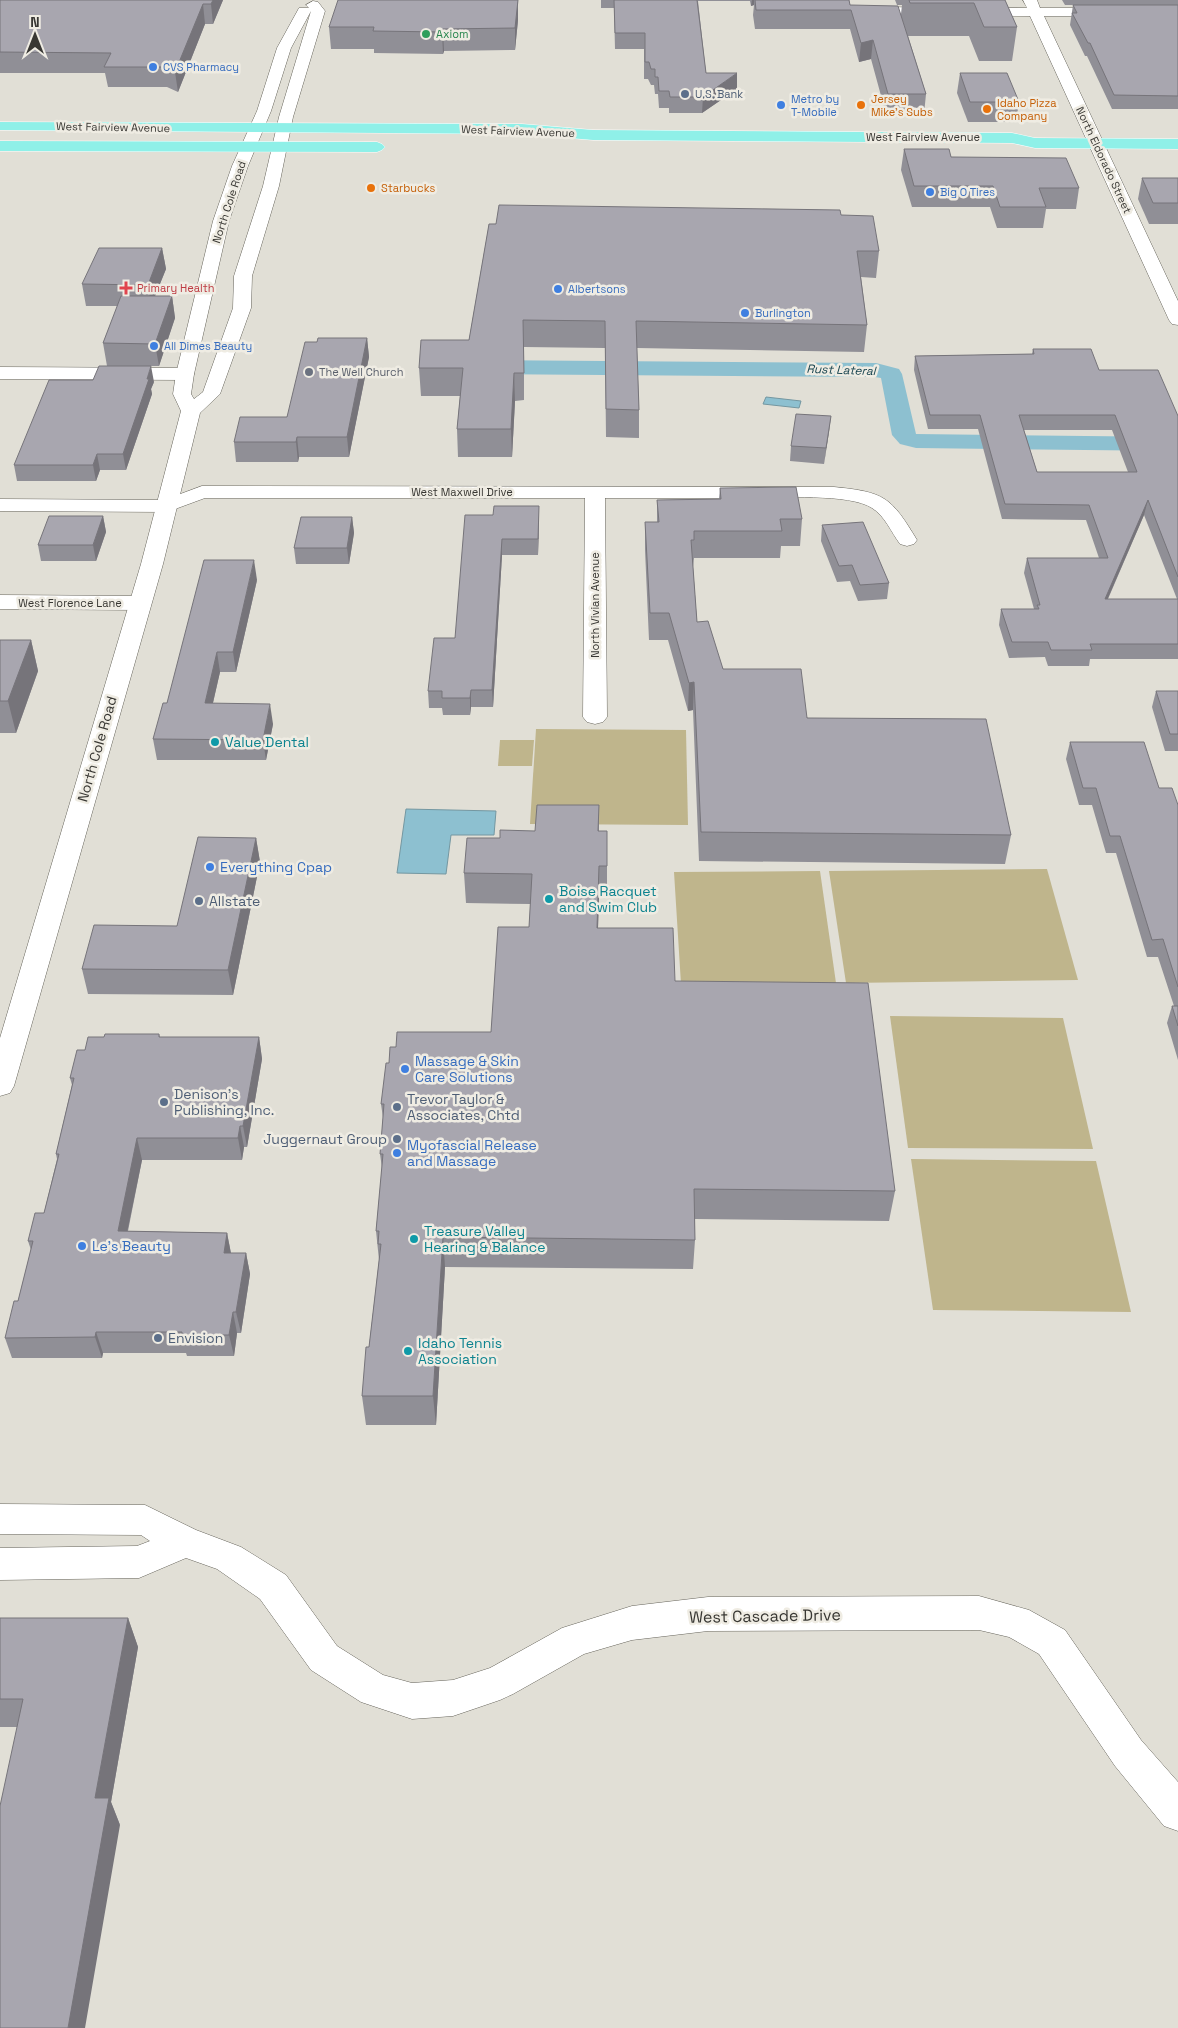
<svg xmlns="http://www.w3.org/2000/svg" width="1178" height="2028" viewBox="0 0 1178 2028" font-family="'Space Grotesk',sans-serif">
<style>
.green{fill:#bfb58c}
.water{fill:#8dc0d0;stroke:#7497a1}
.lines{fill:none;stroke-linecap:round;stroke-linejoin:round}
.canal{fill:#8dc0d0;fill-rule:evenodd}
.minor-casing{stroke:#67655c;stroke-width:1}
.secondary-casing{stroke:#67655c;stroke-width:1}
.primary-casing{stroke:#fff;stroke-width:1}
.minor{fill:#fff;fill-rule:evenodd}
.secondary{fill:#fff;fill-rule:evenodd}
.primary{fill:#8ff0e8;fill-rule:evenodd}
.wall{fill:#908f96;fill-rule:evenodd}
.shaded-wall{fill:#76747a}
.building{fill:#a8a6af;stroke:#76747a;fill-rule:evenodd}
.leisure-dot{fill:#2e9e5b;stroke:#efece3;stroke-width:2}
.shop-dot{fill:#3f7fe0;stroke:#efece3;stroke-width:2}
.service-dot{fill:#5c6f8a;stroke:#efece3;stroke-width:2}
.food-dot{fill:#e8710a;stroke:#efece3;stroke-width:2}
.health-dot{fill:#e0444e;stroke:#efece3;stroke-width:2}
.worship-dot{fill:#6b7280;stroke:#efece3;stroke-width:2}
.culture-dot{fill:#0f9aa8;stroke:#efece3;stroke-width:2}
.labels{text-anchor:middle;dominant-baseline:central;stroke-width:5;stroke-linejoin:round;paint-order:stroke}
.far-leisure-label{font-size:11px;fill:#27864d;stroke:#efece3;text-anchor:start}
.far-shop-label{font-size:11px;fill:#366cbe;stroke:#efece3;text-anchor:start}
.far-service-label{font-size:11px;fill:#4e5e75;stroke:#efece3;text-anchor:start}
.far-food-label{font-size:11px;fill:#c56008;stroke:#efece3;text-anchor:start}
.far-street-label{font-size:11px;fill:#383733;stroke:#efece3}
.far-health-label{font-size:11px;fill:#be3a42;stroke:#efece3;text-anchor:start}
.far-worship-label{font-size:11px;fill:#5b616d;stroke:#efece3;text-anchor:start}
.far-water-label{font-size:12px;font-style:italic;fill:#113f4b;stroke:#efece3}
.culture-label{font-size:14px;fill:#0d838f;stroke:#efece3;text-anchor:start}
.street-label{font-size:14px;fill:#383733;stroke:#efece3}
.shop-label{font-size:14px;fill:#366cbe;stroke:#efece3;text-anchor:start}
.service-label{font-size:14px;fill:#4e5e75;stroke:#efece3;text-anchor:start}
.near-street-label{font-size:16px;fill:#383733;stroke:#efece3}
</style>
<rect width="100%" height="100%" fill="#e1dfd6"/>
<g class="green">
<polygon points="536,729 686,730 688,825 530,824"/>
<polygon points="500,740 534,740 532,766 498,766"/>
<polygon points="1047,869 1078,980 846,983 829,871"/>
<polygon points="820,871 836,983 681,984 674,872"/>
<polygon points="890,1016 1063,1018 1093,1149 908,1148"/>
<polygon points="911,1159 1096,1161 1131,1312 933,1310"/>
</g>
<g class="water">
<polygon points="766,397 801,401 799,408 763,404"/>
<polygon points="406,809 496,811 494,835 451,835 446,874 397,873"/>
</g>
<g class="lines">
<polygon class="canal" points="477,360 876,363 899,369 902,374 916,434 1178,437 1178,451 916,448 900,444 892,435 881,378 875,377 477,374 469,372 466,367 469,362"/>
<g class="minor-casing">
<g id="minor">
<polygon points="1023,0 1037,0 1040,8 1178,8 1178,16 1044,16 1178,301 1178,325 1172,324 1169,320 1030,16 862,15 855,11 862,7 1027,8"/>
<polygon points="0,367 185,368 192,370 194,374 192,378 185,380 0,379"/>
<path d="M202,486L834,487C885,492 891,497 917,540L914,544L907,546L900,544C891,532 885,516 872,508C849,493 780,498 751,498C702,498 654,498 605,498L607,717L603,722L595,724L587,722L583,717L585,498H205L167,512L0,511V499L164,500Z"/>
<polygon points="0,595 140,596 148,598 151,603 148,608 140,610 0,609"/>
<polygon points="0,1504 145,1505 196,1530 241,1547 286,1575 337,1646 383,1675 412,1683 453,1680 490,1668 562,1628 632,1606 708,1597 979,1596 1029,1610 1065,1630 1141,1740 1178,1782 1178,1831 1164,1826 1115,1766 1039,1654 1009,1637 979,1630 708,1631 632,1640 584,1654 513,1694 500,1700 453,1716 412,1719 361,1702 311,1670 260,1599 217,1569 186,1558 139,1578 0,1580 0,1548 137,1546 150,1541 141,1535 0,1534"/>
</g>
</g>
<g class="secondary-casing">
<path id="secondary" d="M313,1L318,2L325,11L293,117L279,186L252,276L251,308L220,394L200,413L163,564L14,1086L10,1093L0,1096V1038L141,564L181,411L173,394L176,374L213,221L232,166L257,111L277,48L299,8H309L306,5ZM309,9L311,11L279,117L263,186L234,276L233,308L203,392L194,399L191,394L194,374L229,221L248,166L271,111L291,48L311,11Z"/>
</g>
<g class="primary-casing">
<g id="primary">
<polygon points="0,122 522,124 593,130 1012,133 1035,138 1178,139 1178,149 1035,148 1012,143 593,140 522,134 0,130"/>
<polygon points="0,141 377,142 382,144 385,147 382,150 377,152 0,151"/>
</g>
</g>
<use href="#minor" class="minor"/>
<use href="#secondary" class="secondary"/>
<use href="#primary" class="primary"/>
</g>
<g class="wall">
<polygon points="0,0 223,0 213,24 205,24 178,92 167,87 108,87 105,73 0,73"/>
<polygon points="518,0 518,20 515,50 444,51 443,54 374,53 374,49 331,49 329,27"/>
<polygon points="601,0 849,0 850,5 901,14 902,5 897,5 895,0 1005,0 1017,27 1012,61 979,61 969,36 908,36 926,94 924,114 886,114 871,59 859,62 850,29 755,29 753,15 754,5 751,6 750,1 698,1 706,73 737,89 702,113 669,113 669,108 659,108 658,94 655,94 654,85 651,85 648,79 644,79 644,49 615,49 614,8 601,8"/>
<polygon points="1062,0 1178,0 1178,109 1112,109 1087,56 1085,56 1070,25 1073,5 1065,5"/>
<polygon points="960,73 1019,102 1016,122 968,122 957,93"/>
<polygon points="904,149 951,157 1079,188 1076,209 1046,209 1043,228 997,228 990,207 912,207 901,170"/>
<polygon points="1142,178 1178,178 1178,224 1149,224 1138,199"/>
<polygon points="841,215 879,251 876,278 861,277 867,325 864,352 637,348 639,410 639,438 606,437 605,348 524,347 524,400 515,401 512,457 458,457 457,429 460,396 421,396 419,368 469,340 489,224"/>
<polygon points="162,248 166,269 155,296 172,296 175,318 159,366 107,366 103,343 118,306 86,306 82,284"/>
<polygon points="367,338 369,357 349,457 299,457 298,462 236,462 234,442 287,417 317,342"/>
<path d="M1033,349L1099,370L1178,416V659H1090L1089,666H1048L1045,657L1009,658L999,625L1001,609H1034L1024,573L1027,558H1099L1086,520L1002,519L978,429H928L914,370L915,356L1032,354ZM1024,430H1112L1128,472H1037ZM1144,515L1177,599H1108Z"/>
<polygon points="154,382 151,389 152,394 126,470 100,470 96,481 17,481 14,465"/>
<polygon points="831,416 824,464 790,461 791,446"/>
<polygon points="720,488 802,519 800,546 781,546 780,558 694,558 693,567 697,622 723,669 1011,835 1005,864 699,861 693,710 688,711 668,640 649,640 645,550 645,522 657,522 657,500 719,499"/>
<polygon points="493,515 539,522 538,555 502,555 493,707 471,707 470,715 443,715 442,708 429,708 428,691 455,638"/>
<polygon points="103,516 106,532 96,561 41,561 38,545"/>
<polygon points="352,517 354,533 349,564 296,564 294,548"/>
<polygon points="822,525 889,583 887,599 858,601 850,581 837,582 821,541"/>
<polygon points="257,580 236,672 220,672 213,703 273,724 266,760 157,760 153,739 167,703"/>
<polygon points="0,640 31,640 38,671 16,733 0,733"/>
<polygon points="1156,691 1178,691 1178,751 1165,751 1152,707"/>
<polygon points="1070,742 1159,788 1178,805 1178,1060 1167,1023 1172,1006 1174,1006 1158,957 1147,957 1116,853 1106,853 1092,805 1079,805 1066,759"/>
<polygon points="599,805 599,831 607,831 607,896 599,896 598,928 675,981 895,1191 889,1221 695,1219 695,1240 693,1269 445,1267 436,1425 366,1425 362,1396 369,1347 379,1260 376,1231 382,1168 380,1154 383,1118 381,1104 389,1063 396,1047 491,1032 529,927 531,904 466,903 464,873 500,838 535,831"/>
<polygon points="256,838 260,862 233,995 88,994 82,969 177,926"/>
<polygon points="159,1034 160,1037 259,1037 262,1059 247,1147 244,1147 242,1160 142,1160 128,1231 227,1233 231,1253 246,1253 250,1274 241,1333 237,1333 234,1356 187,1356 186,1353 103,1353 102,1358 12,1358 5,1338 18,1301 31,1250 28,1241 44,1213 57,1159 56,1154 72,1085 70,1078 85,1050 104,1037"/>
<polygon points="0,1618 128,1618 138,1647 111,1802 120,1825 17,1727 0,1727"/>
</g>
<g class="shaded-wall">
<polygon points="213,0 223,0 213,24 211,4"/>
<polygon points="518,0 518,20 515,50 515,28"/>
<polygon points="752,0 754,0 754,5 751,6"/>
<polygon points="203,4 205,24 178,92 175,72"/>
<polygon points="443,29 444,51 443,54 442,32"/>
<polygon points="873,40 871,59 859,62 861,43"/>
<polygon points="737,73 737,89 702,113 703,97"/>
<polygon points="162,248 166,269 151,306 148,285"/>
<polygon points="172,296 175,318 159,366 155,344"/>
<polygon points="367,338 369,357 349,457 347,437"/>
<polygon points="151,366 154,382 151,389 152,394 126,470 123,454"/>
<polygon points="514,373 515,401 512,457 511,429"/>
<polygon points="831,416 829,432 824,464 826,448"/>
<polygon points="297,437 299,457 298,462 296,442"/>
<polygon points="97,454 100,470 96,481 93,465"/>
<polygon points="1148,500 1144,515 1101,614 1105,599"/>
<polygon points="539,506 539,522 538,555 538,539"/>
<polygon points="103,516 106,532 96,561 93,545"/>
<polygon points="352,517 354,533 349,564 347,548"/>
<polygon points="502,539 502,555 493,707 492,690"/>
<polygon points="254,560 257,580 236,672 233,652"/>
<polygon points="31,640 38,671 16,733 8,701"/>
<polygon points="217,652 220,672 208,724 205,703"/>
<polygon points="694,682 693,710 688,711 689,683"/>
<polygon points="471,690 471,707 470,715 470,698"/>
<polygon points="270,704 273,724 266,760 263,740"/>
<polygon points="256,838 260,862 233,995 228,970"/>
<polygon points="599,866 599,896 597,958 597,928"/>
<polygon points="259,1037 262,1059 247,1147 243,1126"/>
<polygon points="240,1126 244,1147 242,1160 238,1138"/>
<polygon points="137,1138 142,1160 123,1252 118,1231"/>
<polygon points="227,1233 231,1254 224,1253"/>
<polygon points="443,1237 445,1267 436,1425 433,1396"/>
<polygon points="246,1253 250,1274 241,1333 236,1312"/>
<polygon points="233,1312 237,1333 234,1356 229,1335"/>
<polygon points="96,1332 103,1353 102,1358 95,1337"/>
<polygon points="128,1618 138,1647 111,1802 120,1825 85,2028 68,2028 95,1798"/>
</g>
<g class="building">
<polygon points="0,0 213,0 211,4 203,4 175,72 164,67 104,67 111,53 0,52"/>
<polygon points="338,0 518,0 515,28 443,29 442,32 373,31 374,27 329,27"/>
<polygon points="614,0 697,0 706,73 737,73 703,97 670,97 669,91 659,91 658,77 655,77 655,69 651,69 649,62 645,62 645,33 615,33"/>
<polygon points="755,0 849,0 850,5 898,6 926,94 888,94 873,40 861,43 851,10 756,10"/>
<polygon points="909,0 1005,0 1017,27 984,27 974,3 910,3"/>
<polygon points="1073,5 1178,5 1178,96 1114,95 1090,43 1088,43 1072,13 1077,13"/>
<polygon points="960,73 1007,73 1019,102 970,102"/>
<polygon points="904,149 949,149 951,157 1066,158 1079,188 1039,188 1046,207 1000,207 993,186 914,186"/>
<polygon points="1142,178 1178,178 1178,203 1153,203"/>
<polygon points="499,205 840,210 841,215 873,216 879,251 857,251 867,325 636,321 639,410 606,409 605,321 523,320 524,373 514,373 511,429 457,429 463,368 419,368 421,340 469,340 489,224 496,224"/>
<polygon points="99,248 162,248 148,285 82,284"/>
<polygon points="121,296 172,296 155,344 103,343"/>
<polygon points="318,338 367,338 347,437 297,437 296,442 234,442 240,417 287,417 305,342 317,342"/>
<path d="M1033,349H1091L1099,370H1158L1178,416V577L1148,500L1105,599H1178V644H1090L1092,650H1051L1048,642H1012L1001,609H1039L1037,605H1040L1027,558H1108L1089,505L1005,504L980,415H930L915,356L1034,354ZM1019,415H1115L1137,472H1037Z"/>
<polygon points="99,366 151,366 147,379 149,379 123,454 97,454 93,465 14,465 49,380 93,380"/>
<polygon points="796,414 831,416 826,448 791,446"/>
<polygon points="796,487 802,519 780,519 782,531 694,531 694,540 691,540 697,622 708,621 723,669 801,669 807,718 986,719 1011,835 701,832 694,682 689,683 669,613 650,613 645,522 659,522 657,500 721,499 720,488"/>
<polygon points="494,506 539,506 538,539 502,539 492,690 471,690 470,698 442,698 442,691 428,691 434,638 455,638 465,515 493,515"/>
<polygon points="49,516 103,516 93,545 38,545"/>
<polygon points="301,517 352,517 347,548 294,548"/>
<polygon points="863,522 889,583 860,585 852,565 839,566 822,525"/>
<polygon points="204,560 254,560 233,652 217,652 205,703 270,704 263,740 153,739 163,703 167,703"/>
<polygon points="0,640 31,640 8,701 0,701"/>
<polygon points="1156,691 1178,691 1178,734 1170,734"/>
<polygon points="1070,742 1144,742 1159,788 1172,788 1178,805 1178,987 1163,939 1152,940 1120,836 1110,836 1096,788 1083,788"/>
<polygon points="537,805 599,805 598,831 607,831 607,866 599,866 597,928 673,928 675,981 868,983 895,1191 694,1189 695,1240 443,1237 433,1396 362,1396 366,1347 369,1347 381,1244 378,1244 379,1231 376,1231 383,1154 380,1154 384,1104 381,1104 386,1063 389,1063 390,1047 396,1047 397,1032 491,1032 498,927 529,927 532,874 464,873 467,838 500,838 500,830 535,831"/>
<polygon points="198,837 256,838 228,970 82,969 94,925 177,926"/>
<polygon points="1172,1006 1178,1006 1178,1026"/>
<polygon points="105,1034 159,1034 159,1037 259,1037 243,1126 240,1126 238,1138 137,1138 118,1231 227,1233 224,1253 246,1253 236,1312 233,1312 229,1335 182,1335 182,1332 96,1332 95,1337 5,1338 14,1301 18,1301 33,1241 28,1241 35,1213 44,1213 59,1154 56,1154 74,1078 70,1078 77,1050 85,1050 88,1037 104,1037"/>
<polygon points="0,1618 128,1618 95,1798 109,1798 68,2028 0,2028 0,1806 23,1699 0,1699"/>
</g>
<circle class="leisure-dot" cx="426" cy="34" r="5"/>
<g class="shop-dot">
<circle cx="153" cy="67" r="5"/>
<circle cx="781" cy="105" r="5"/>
<circle cx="930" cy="192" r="5"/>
<circle cx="558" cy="289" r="5"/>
<circle cx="745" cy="313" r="5"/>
<circle cx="154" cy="346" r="5"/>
<circle cx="210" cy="867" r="5"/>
<circle cx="405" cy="1069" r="5"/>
<circle cx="397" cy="1153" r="5"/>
<circle cx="82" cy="1246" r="5"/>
</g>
<g class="service-dot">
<circle cx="685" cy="94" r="5"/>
<circle cx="199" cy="901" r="5"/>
<circle cx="164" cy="1102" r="5"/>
<circle cx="397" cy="1107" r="5"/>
<circle cx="397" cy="1139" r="5"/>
<circle cx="158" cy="1338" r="5"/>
</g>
<g class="food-dot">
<circle cx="861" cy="105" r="5"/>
<circle cx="987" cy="109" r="5"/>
<circle cx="371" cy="188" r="5"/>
</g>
<path class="health-dot" d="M123.5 280.5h5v5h5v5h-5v5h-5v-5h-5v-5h5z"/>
<circle class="worship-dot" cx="309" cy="372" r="5"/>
<g class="culture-dot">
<circle cx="215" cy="742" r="5"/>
<circle cx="549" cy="899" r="5"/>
<circle cx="414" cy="1239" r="5"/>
<circle cx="408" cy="1351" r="5"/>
</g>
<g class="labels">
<g class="far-leisure-label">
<text x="436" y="34">Axiom</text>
</g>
<g class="far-shop-label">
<text x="163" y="67">CVS Pharmacy</text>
<text x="791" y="99">Metro by<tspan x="791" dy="13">T-Mobile</tspan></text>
<text x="940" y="192">Big O Tires</text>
<text x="568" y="289">Albertsons</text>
<text x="755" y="313">Burlington</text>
<text x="164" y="346">All Dimes Beauty</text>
</g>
<g class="far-service-label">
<text x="695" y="94">U.S. Bank</text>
</g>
<g class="far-food-label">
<text x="871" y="99">Jersey<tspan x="871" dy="13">Mike's Subs</tspan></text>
<text x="997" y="103">Idaho Pizza<tspan x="997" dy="13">Company</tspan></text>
<text x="381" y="188">Starbucks</text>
</g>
<g class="far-street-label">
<text transform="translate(113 127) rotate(1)">West Fairview Avenue</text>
<text transform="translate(518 131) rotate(2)">West Fairview Avenue</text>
<text x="923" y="137">West Fairview Avenue</text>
<text transform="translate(1104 160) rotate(65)">North Eldorado Street</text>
<text transform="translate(229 202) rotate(-72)">North Cole Road</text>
<text x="462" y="492">West Maxwell Drive</text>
<text x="70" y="603">West Florence Lane</text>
<text transform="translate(595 605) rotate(-90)">North Vivian Avenue</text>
</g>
<g class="far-health-label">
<text x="137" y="288">Primary Health</text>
</g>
<g class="far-worship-label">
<text x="319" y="372">The Well Church</text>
</g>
<g class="far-water-label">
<text transform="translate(841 370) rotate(2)">Rust Lateral</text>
</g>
<g class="culture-label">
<text x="225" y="742">Value Dental</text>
<text x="559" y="891">Boise Racquet<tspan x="559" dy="16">and Swim Club</tspan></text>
<text x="424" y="1231">Treasure Valley<tspan x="424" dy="16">Hearing &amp; Balance</tspan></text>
<text x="418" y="1343">Idaho Tennis<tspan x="418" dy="16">Association</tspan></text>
</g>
<g class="street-label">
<text transform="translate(97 749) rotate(-74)">North Cole Road</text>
</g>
<g class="shop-label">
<text x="220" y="867">Everything Cpap</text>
<text x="415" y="1061">Massage &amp; Skin<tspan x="415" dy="16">Care Solutions</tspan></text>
<text x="407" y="1145">Myofascial Release<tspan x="407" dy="16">and Massage</tspan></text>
<text x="92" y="1246">Le's Beauty</text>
</g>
<g class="service-label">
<text x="209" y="901">Allstate</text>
<text x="174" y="1094">Denison's<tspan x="174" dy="16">Publishing, Inc.</tspan></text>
<text x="407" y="1099">Trevor Taylor &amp;<tspan x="407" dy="16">Associates, Chtd</tspan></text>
<text x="387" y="1139" text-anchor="end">Juggernaut Group</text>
<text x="168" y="1338">Envision</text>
</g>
<g class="near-street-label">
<text transform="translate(765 1616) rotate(-1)">West Cascade Drive</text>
</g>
</g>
<g transform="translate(35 35)" stroke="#efece3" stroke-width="4" paint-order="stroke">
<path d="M0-4L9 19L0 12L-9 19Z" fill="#383733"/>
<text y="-8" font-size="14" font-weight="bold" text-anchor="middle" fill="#383733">N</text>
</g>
</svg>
